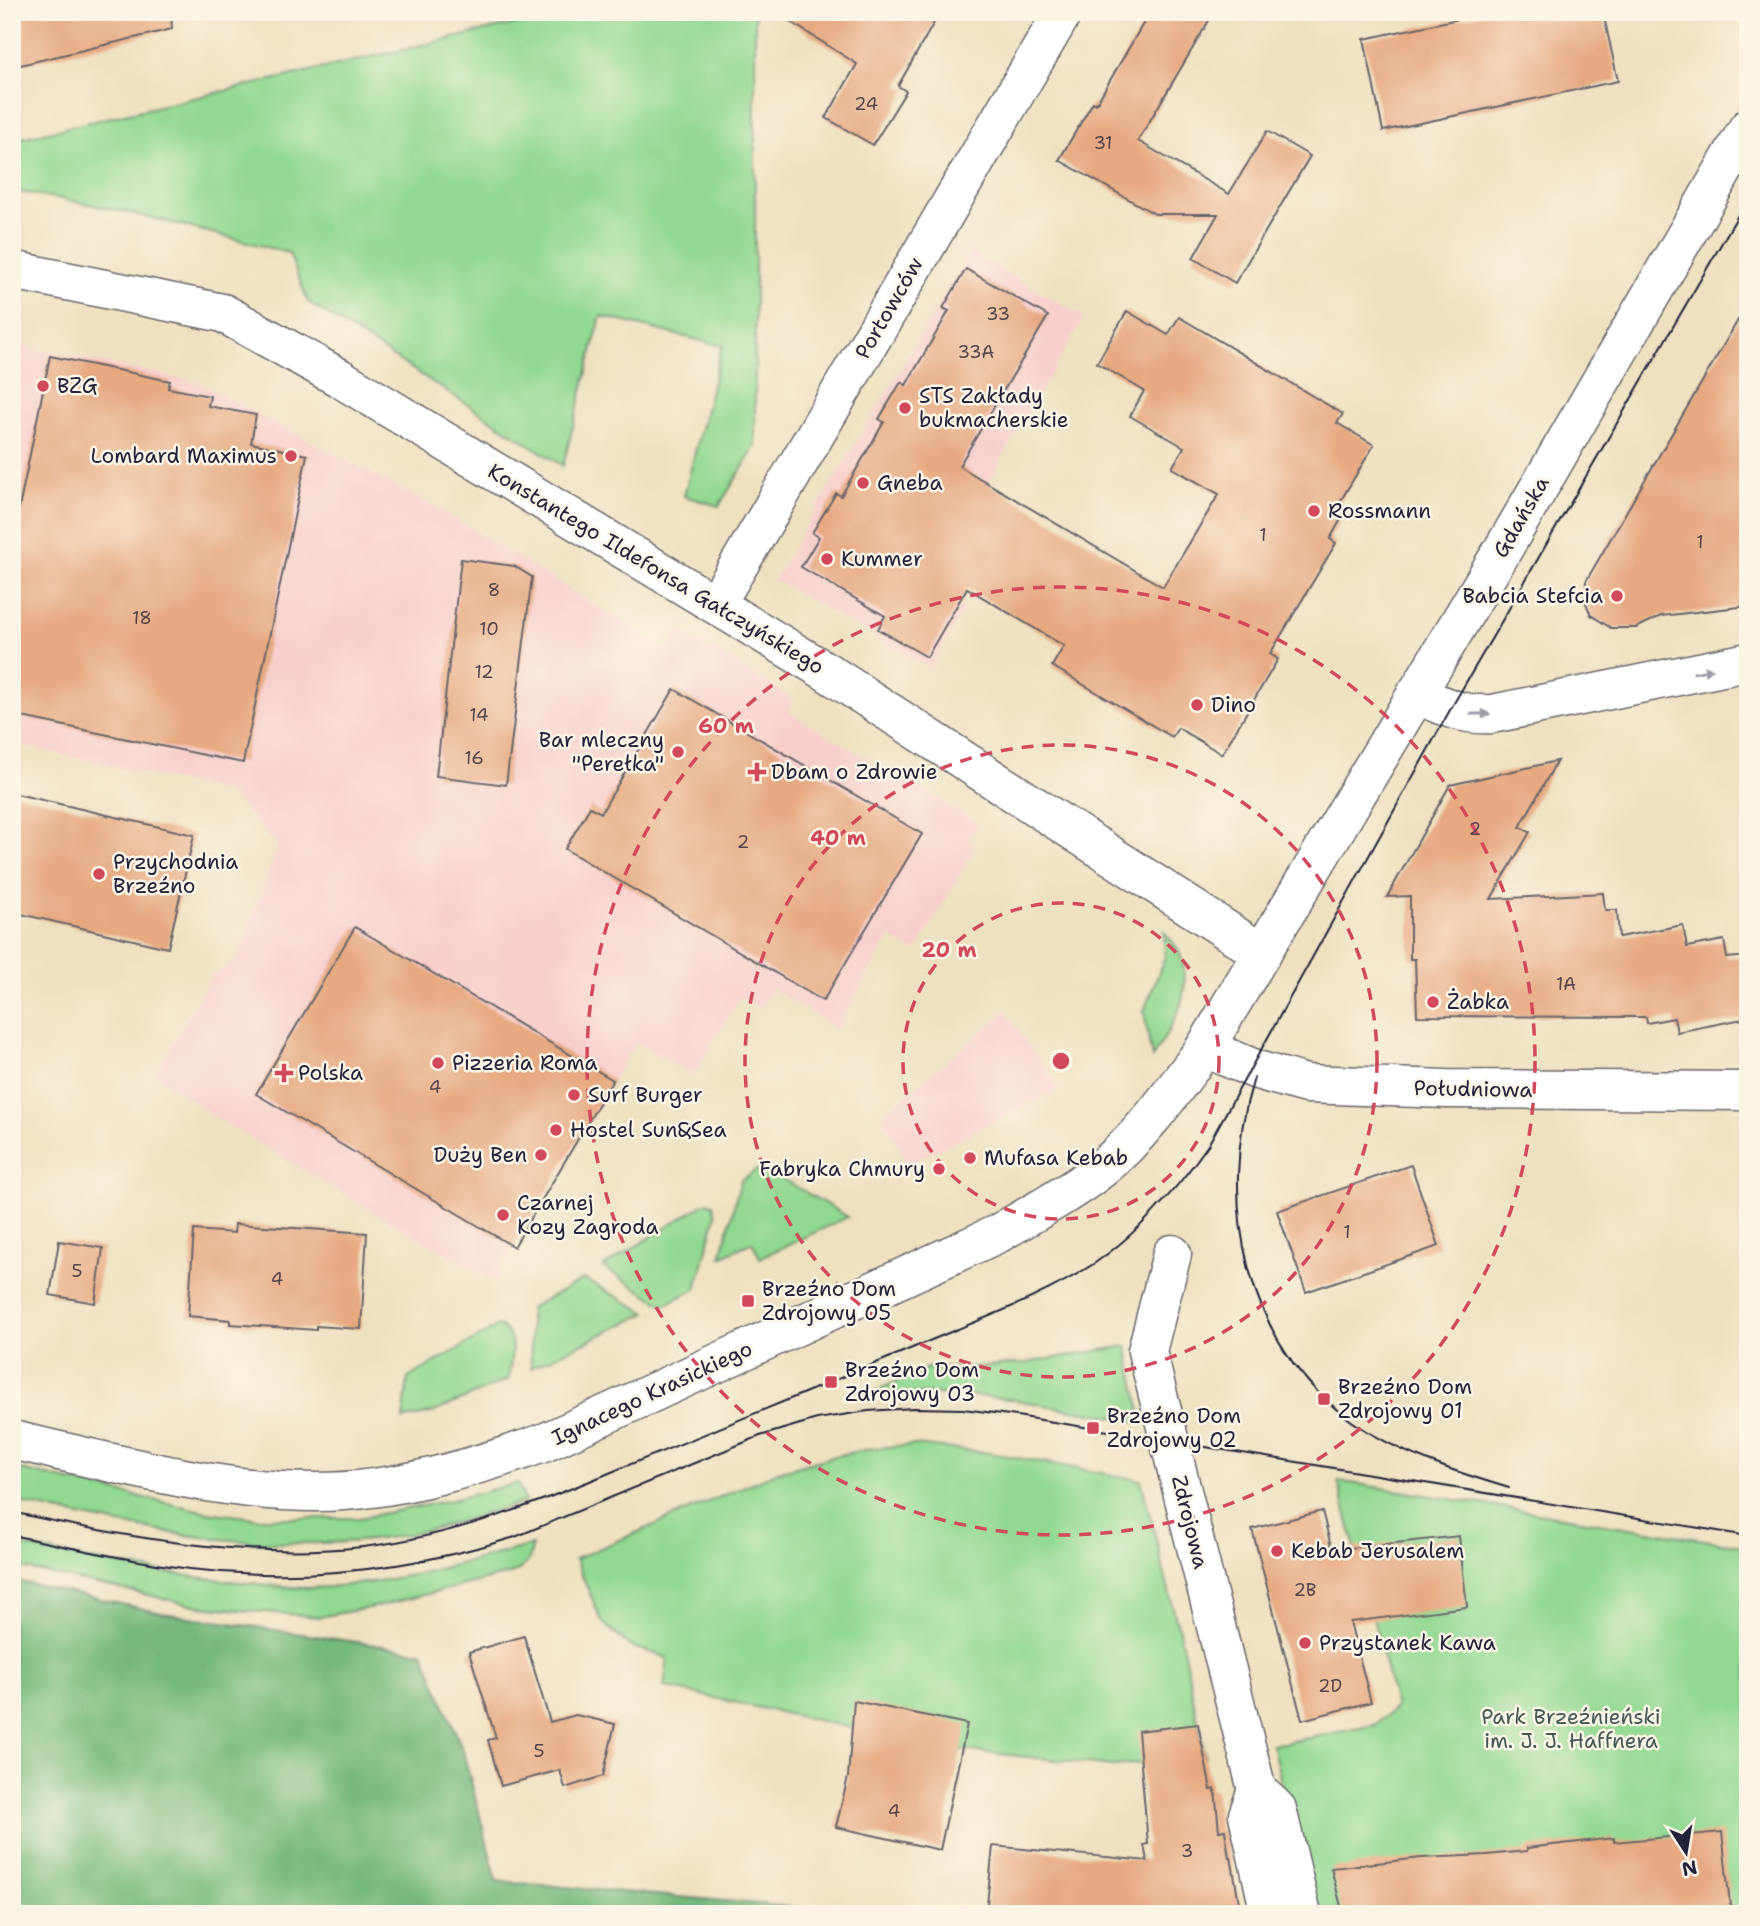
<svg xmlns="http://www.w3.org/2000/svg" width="1760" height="1926" viewBox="0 0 1760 1926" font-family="'Shantell Sans',sans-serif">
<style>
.built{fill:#f7d0cd}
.green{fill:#91d892;stroke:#5a7d66;stroke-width:2}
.forest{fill:#74b87c;stroke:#4b6d5c;stroke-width:2}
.building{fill:#e6a981}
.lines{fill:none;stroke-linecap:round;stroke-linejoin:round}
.minor-casing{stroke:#69656a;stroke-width:41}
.minor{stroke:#fff;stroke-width:38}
.tram{stroke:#22223b;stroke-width:2}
.oneway{fill:#9c9ca7}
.ring{fill:none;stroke:#d1495b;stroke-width:3.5;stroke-dasharray:12 9}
.poi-dot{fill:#d1495b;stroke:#fcf5e5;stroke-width:2.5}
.labels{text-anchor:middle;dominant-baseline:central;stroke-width:5;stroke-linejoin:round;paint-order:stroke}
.number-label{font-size:18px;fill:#53444c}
.street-label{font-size:21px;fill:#22223b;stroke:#fcf5e5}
.poi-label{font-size:21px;fill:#22223b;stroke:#fcf5e5;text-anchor:start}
.park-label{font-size:21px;fill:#435955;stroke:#fcf5e5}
.centre{fill:#d1495b;stroke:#fcf5e5;stroke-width:3.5}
.ring-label{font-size:21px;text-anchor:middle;font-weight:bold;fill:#d1495b;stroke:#fcf5e5;stroke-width:5;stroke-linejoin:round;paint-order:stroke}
</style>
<rect width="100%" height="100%" fill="#fcf5e5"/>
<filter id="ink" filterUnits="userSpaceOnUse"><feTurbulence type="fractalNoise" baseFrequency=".0143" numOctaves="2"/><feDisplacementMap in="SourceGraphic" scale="14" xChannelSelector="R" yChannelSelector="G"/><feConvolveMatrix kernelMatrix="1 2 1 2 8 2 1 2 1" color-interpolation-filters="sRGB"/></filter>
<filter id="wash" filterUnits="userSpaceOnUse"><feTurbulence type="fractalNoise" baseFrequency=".00686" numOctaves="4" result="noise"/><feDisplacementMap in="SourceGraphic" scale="28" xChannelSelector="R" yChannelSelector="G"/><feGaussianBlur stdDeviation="1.57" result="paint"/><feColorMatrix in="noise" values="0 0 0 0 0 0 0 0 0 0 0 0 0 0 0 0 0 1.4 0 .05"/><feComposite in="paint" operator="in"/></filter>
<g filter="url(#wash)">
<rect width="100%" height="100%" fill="#eee1c1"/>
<g class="built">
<polygon points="970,252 1084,317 927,588 964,609 930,668 774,580"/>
<polygon points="12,344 197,382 437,508 667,649 680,630 793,699 788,712 978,823 968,841 975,848 916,952 889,937 837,1029 772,988 761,1008 740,997 694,1075 635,1043 494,1281 375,1213 212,1115 155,1074 212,975 236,962 278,846 229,793 12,743"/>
<polygon points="1006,1011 1059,1089 908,1164 882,1115"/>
</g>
<g class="green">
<path d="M566,12H755V447L719,506L684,496L722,346L601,316L563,466L308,302L289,253C197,229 106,204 12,191V140Z"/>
<path d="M1164,931C1169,938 1177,946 1180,954C1194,996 1173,1024 1152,1058L1144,1011L1165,957Z"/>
<polygon points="762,1167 848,1217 760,1258 752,1242 721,1257 741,1180"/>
<polygon points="707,1202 713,1204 716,1215 696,1289 664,1305 603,1267"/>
<polygon points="584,1279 647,1313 531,1368 530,1308"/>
<path d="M498,1326C519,1334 510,1359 509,1379L434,1412L403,1420L408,1378Z"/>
<polygon points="1127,1346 1143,1422 1009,1399 957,1394 869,1394 930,1367 959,1368 1025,1363"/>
<polygon points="914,1445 990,1453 1141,1480 1182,1643 1205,1757 1113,1766 944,1748 664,1687 668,1658 630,1646 602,1622 575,1559 778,1472 835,1456 874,1448"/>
<path d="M12,1468L207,1512L256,1518H360L452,1500L518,1483L525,1502C475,1517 422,1535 370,1540C245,1552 133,1529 12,1501Z"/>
<polygon points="1338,1481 1748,1547 1748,1914 1315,1914 1272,1745 1375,1725 1396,1708"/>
<path d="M12,1544C91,1560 169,1576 249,1583C268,1585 288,1588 307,1588C384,1586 459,1564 532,1545C531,1560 527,1566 513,1573L379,1606L319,1617L199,1606L12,1566Z"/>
</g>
<polygon class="forest" points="12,1580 162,1613 423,1652 463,1751 497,1881 816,1909 835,1914 12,1914"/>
<g id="blocks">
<g class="building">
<polygon points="12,12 171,12 172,29 12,67"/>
<polygon points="775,12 940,12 898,86 906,91 873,145 826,118 857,64"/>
<polygon points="1150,12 1214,12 1138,141 1229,194 1267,131 1310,156 1235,283 1193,258 1218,214 1155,214 1059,160 1093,102 1096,104"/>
<polygon points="1491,12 1603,12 1618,81 1383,131 1364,39"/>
<polygon points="966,269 1048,316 959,466 1163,587 1219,494 1172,468 1184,447 1130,416 1144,391 1097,363 1127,311 1168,335 1179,317 1343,414 1337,423 1374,445 1338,505 1346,510 1330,539 1336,543 1270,654 1278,659 1222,754 1178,728 1172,737 1052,666 1064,646 967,588 927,657 878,629 885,616 801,567 819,537 812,533 836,493 841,496 884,422 879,419 901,382 906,385 949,311 943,308"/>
<polygon points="1748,303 1748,606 1661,616 1636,628 1611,628 1591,615 1585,601 1586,581"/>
<polygon points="50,356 170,381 168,388 210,396 208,406 256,415 251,443 307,455 243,763 12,715 12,543"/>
<polygon points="461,559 514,566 532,577 506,785 436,776"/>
<polygon points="674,689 922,834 823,1001 565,849 590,807 601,813"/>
<polygon points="1557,761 1520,827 1530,832 1491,899 1603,893 1605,910 1617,910 1619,937 1683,925 1687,947 1724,940 1727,958 1748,956 1748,1018 1677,1032 1674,1018 1647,1023 1646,1017 1417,1016 1415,959 1410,959 1410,896 1387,897 1450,785"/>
<polygon points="12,793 194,835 168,948 12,912"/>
<polygon points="355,927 613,1080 514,1247 256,1094"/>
<polygon points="1411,1165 1439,1246 1306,1292 1277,1211"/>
<polygon points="235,1224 367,1233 361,1329 316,1326 316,1330 230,1324 230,1320 188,1316 194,1230 234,1233"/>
<polygon points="59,1241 103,1248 95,1303 50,1295"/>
<polygon points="1322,1511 1332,1550 1459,1536 1467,1607 1350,1622 1371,1702 1302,1720 1252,1529"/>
<polygon points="524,1636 550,1722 576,1715 615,1724 603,1776 565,1788 560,1770 501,1786 488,1740 496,1738 469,1652"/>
<polygon points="854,1701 967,1724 940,1850 836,1827 848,1777"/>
<polygon points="1198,1724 1211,1790 1215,1789 1219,1831 1225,1830 1229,1858 1231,1857 1241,1914 1107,1914 1028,1906 1027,1914 986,1914 993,1846 1147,1861 1144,1845 1148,1844 1138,1731"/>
<polygon points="1722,1832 1731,1914 1343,1914 1331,1868 1421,1858 1486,1855 1527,1851 1527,1848 1614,1838 1614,1842"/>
</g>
</g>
</g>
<g filter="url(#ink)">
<use href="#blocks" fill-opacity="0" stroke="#69656a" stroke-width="2"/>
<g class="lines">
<g class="minor-casing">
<g id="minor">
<polyline points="12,270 223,313 338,377 827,672 1262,953"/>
<polyline points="716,604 1063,12"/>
<path d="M1416,694C1442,706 1463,716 1492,714L1748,662"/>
<polyline points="1205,1048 1257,1070 1306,1084 1446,1089 1748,1091"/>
<polyline points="1172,1254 1147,1351 1257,1790 1248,1815 1270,1914"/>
<path d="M12,1440C111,1462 216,1492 317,1492C393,1492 476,1467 546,1442L999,1233C1033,1213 1069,1194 1100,1170C1142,1136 1173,1091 1205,1048L1505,546L1748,128"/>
<polyline points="1257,1790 1277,1809 1302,1914"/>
</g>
</g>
<use href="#minor" class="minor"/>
<g class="tram">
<path d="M1254,1078C1216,1200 1244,1345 1353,1422C1399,1454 1456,1472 1509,1488"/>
<path d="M12,1512C127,1538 246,1559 363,1547C456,1536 541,1502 626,1466C689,1441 751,1415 814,1389C860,1370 907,1350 953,1331C1002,1311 1051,1292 1095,1263C1140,1232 1177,1189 1208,1145L1450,710L1748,198"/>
<path d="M12,1535C70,1548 130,1561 190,1569C299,1582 410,1570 515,1537L760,1436L817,1419L868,1411L914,1408L963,1409L1017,1416L1748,1536"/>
</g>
</g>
<defs><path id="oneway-solid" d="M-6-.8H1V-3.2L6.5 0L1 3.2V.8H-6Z" transform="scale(1.75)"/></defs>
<g class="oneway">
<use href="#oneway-solid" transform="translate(1703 671) rotate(-11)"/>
<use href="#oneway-solid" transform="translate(1480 714)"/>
</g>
</g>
<g class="ring">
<circle cx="1061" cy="1061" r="158"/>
<circle cx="1061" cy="1061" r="316"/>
<circle cx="1061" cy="1061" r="474"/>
</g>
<g class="poi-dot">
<circle cx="43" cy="386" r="7"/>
<circle cx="905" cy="408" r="7"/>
<circle cx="291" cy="456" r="7"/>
<circle cx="863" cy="483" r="7"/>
<circle cx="1314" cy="511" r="7"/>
<circle cx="827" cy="559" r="7"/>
<circle cx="1617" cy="596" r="7"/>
<circle cx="1197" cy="705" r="7"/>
<circle cx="678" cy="752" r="7"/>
<path d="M753.5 761.5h7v7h7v7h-7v7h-7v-7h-7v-7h7z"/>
<circle cx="99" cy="874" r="7"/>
<circle cx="1433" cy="1002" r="7"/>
<circle cx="438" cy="1063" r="7"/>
<path d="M280.5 1062.5h7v7h7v7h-7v7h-7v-7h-7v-7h7z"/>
<circle cx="574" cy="1095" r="7"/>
<circle cx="556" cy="1130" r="7"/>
<circle cx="541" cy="1155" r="7"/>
<circle cx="970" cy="1158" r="7"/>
<circle cx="939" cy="1169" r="7"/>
<circle cx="503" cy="1215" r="7"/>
<rect x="741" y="1294" width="14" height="14" rx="3.5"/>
<rect x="824" y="1375" width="14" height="14" rx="3.5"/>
<rect x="1317" y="1392" width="14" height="14" rx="3.5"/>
<rect x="1086" y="1421" width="14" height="14" rx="3.5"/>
<circle cx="1277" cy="1551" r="7"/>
<circle cx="1305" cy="1643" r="7"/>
</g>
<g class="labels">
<g class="number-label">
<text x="866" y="104">24</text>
<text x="1103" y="143">31</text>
<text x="998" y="314">33</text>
<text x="976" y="352">33A</text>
<text x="1263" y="535">1</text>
<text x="1700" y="542">1</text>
<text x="494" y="590">8</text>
<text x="142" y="618">18</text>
<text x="489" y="629">10</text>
<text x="484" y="672">12</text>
<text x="479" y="715">14</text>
<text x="474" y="758">16</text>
<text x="1475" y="829">2</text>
<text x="743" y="842">2</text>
<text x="1566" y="984">1A</text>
<text x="435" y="1087">4</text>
<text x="1347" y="1232">1</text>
<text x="77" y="1271">5</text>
<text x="277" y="1279">4</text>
<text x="1305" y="1590">2B</text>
<text x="1330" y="1686">2D</text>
<text x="539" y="1751">5</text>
<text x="894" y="1811">4</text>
<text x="1187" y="1851">3</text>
</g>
<g class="street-label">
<text transform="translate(889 308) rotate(-60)">Portowców</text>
<text transform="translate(1521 517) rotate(-60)">Gdańska</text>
<text transform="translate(656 569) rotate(31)">Konstantego Ildefonsa Gałczyńskiego</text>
<text transform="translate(1473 1089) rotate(1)">Południowa</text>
<text transform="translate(652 1393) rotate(-25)">Ignacego Krasickiego</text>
<text transform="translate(1190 1522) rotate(76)">Zdrojowa</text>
</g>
<g class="poi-label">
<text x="57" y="386">BZG</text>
<text x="919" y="396">STS Zakłady<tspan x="919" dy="24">bukmacherskie</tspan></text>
<text x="277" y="456" text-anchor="end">Lombard Maximus</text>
<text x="877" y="483">Gneba</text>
<text x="1328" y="511">Rossmann</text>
<text x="841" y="559">Kummer</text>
<text x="1603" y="596" text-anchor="end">Babcia Stefcia</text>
<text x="1211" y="705">Dino</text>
<text x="664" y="740" text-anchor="end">Bar mleczny<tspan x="664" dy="24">"Perełka"</tspan></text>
<text x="771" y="772">Dbam o Zdrowie</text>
<text x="113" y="862">Przychodnia<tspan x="113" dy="24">Brzeźno</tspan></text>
<text x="1447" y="1002">Żabka</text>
<text x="452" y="1063">Pizzeria Roma</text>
<text x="298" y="1073">Polska</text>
<text x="588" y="1095">Surf Burger</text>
<text x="570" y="1130">Hostel Sun&amp;Sea</text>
<text x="527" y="1155" text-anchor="end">Duży Ben</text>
<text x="984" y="1158">Mufasa Kebab</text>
<text x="925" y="1169" text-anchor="end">Fabryka Chmury</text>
<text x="517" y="1203">Czarnej<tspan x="517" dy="24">Kozy Zagroda</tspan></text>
<text x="762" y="1289">Brzeźno Dom<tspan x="762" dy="24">Zdrojowy 05</tspan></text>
<text x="845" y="1370">Brzeźno Dom<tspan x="845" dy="24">Zdrojowy 03</tspan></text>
<text x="1338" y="1387">Brzeźno Dom<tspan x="1338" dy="24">Zdrojowy 01</tspan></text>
<text x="1107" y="1416">Brzeźno Dom<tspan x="1107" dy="24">Zdrojowy 02</tspan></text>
<text x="1291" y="1551">Kebab Jerusalem</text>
<text x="1319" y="1643">Przystanek Kawa</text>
</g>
<g class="park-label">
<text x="1571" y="1717">Park Brzeźnieński<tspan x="1571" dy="24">im. J. J. Haffnera</tspan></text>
</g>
</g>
<circle cx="1061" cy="1061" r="10" class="centre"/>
<g class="ring-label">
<text x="726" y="733">60 m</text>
<text x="838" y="845">40 m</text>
<text x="949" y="957">20 m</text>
</g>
<rect width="1760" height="1926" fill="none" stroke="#fcf5e5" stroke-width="42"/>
<g transform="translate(1686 1852) rotate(168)" stroke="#fcf5e5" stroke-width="5" paint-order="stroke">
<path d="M0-5L12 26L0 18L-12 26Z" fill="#22223b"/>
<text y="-10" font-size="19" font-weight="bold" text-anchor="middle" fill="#22223b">N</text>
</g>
</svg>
